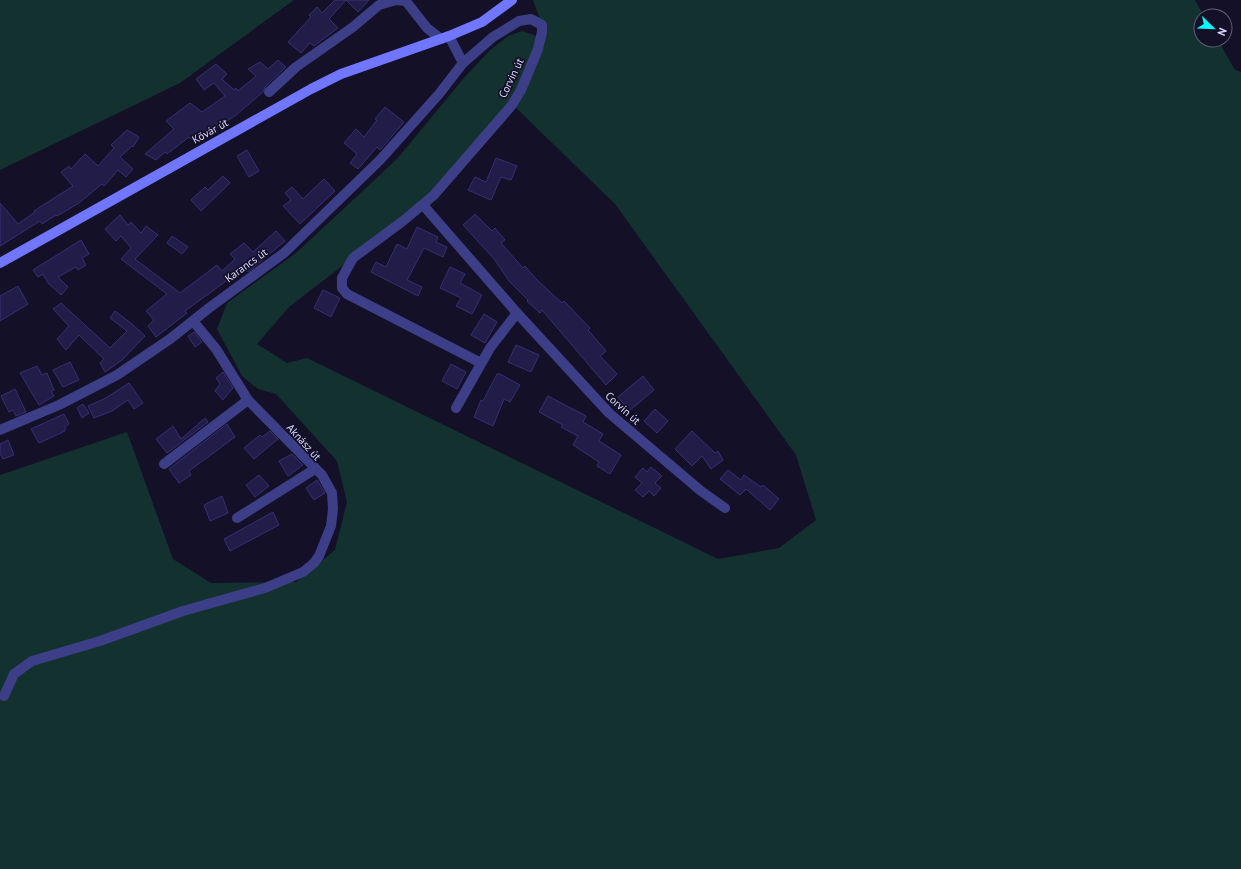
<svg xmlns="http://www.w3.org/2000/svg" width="1241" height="869" viewBox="0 0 1241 869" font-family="'PT Sans',sans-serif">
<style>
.green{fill:#13322f;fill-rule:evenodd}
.building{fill:#221c49;stroke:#372f75}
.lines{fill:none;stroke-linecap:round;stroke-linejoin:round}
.street{stroke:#3c3f87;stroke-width:10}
.secondary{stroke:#7077fe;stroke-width:10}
.labels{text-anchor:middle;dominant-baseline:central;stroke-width:3.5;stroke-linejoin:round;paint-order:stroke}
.street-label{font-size:11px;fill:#dad8ff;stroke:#131028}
</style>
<rect width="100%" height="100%" fill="#131028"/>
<g class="green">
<polygon points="0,0 294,0 180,83 0,170"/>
<path d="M533,0H1195L1204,16H1201V40H1218L1235,70L1241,72V869H0V475L127,432L173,559L211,583L296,582L335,550L347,502L337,461L276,394L258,389L242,376L217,329L227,303L296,253L397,159L463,79L489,51L508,36L522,31L534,35L540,40L542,25ZM513,105L615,204L796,455L816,520L779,548L718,559L307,358L287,363L257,344L289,307L359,253L452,177Z"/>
</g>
<g class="building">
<polygon points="335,0 369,0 358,12 346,0 329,19 338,28 314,46 310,43 301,53 288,42 311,17 309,15 317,7 322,13"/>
<polygon points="278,60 286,67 265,87 263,92 236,115 212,131 209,128 192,140 189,137 167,154 165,152 156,160 145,154 174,129 166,121 190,103 202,112 225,96 214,83 204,90 196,79 216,64 227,74 222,79 234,90 236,88 238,91 256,76 248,69 260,62 268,69"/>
<polygon points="385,107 404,122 380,150 377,147 358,169 350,163 357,154 344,143 356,129 364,137 377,120 375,119"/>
<polygon points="127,130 139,137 133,147 132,146 120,157 133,169 126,177 118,170 104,186 102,184 79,203 57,216 56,215 42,224 40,221 0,246 0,203 18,224 35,212 34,211 73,186 61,172 69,166 71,169 85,154 98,166 114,148 111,145"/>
<polygon points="247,150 259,171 249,177 237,156"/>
<polygon points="496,158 517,166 511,180 501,177 491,200 468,190 475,177 486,182"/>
<polygon points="223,176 230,183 201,211 191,200 205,187 208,190"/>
<polygon points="324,179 335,191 300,224 283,206 291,200 285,193 292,187 303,199"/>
<polygon points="475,214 492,231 495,228 505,240 501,243 523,268 525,266 537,280 562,303 564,301 590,328 588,330 606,351 600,356 617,374 606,385 542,310 540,313 527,301 528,300 509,281 495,260 463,225"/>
<polygon points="120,215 128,225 131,222 141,233 146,226 158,235 135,259 180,293 217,265 222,271 235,259 230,254 244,243 253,252 276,231 285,241 248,272 244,268 185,311 187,313 156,337 148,326 154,320 146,311 167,294 121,259 131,248 121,236 116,241 105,229"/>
<polygon points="417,227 438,237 436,242 447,247 443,257 424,248 407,280 422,287 418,296 371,272 376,262 386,267 397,244 407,249"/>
<polygon points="172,236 188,247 182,254 167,243"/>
<polygon points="81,240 89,254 82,258 86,265 78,270 76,267 58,277 68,287 61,295 48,283 43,274 38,277 33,270"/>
<polygon points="450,267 465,274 460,283 482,295 472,314 456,306 461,298 440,288"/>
<polygon points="18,286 28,304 0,321 0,296"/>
<polygon points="323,290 340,298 331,317 314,308"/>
<polygon points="61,303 110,348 127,331 110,318 115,311 132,324 145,336 122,360 105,372 100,363 104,359 79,335 66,350 57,339 69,326 53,309"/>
<polygon points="484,314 497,322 485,343 471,335"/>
<polygon points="194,332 202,342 195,347 188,336"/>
<polygon points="516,345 539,355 531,372 508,362"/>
<polygon points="70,362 79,380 63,387 53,370"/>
<polygon points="451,364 466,372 457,389 442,381"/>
<polygon points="37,366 42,375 47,373 54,390 51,391 54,396 39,405 20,373"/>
<polygon points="223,372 233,388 223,400 215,391 220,384 216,378"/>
<polygon points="497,374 500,374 520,385 510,402 504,399 493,426 474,417 481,400 483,401"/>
<polygon points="643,376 654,390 629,411 618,397"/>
<polygon points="129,383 143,403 134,409 128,400 112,411 94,418 88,406 106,398"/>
<polygon points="15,389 26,412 16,416 13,410 9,412 1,396"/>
<polygon points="548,396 586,416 583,422 603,434 599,441 621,455 610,474 597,466 599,462 573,445 578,436 561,427 563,425 539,412"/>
<polygon points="83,404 89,413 82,418 77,408"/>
<polygon points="655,409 668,421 657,433 644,421"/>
<polygon points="64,414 69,424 65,427 65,431 39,443 31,429"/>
<polygon points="205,418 208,422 167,453 156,439 173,426 181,439"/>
<polygon points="227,424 235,437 189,471 191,475 179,483 169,469"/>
<polygon points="270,431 278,439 254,459 244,448 260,435 262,437"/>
<polygon points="692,431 715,453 718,451 723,460 711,469 702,456 692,466 675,449"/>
<polygon points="8,440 14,455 3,459 0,453 0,444"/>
<polygon points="292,454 303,465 288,476 279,461"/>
<polygon points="651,467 662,476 655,483 661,488 654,496 649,491 643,497 635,490 642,483 635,477 643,468 647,472"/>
<polygon points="728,470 741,480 744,475 761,487 763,485 779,499 770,510 746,489 740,495 720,479"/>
<polygon points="259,475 269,486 255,497 246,485"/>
<polygon points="317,480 325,493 314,500 306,488"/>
<polygon points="222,496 228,513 210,521 204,505"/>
<polygon points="273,512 279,525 230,551 224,539"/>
</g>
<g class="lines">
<g class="street">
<polyline points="405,0 427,28 441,39"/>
<polyline points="449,36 463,63"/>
<polyline points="269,92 296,67 353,27 379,5 396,0 406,1"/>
<polyline points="423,205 517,313 609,413 701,491 725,508"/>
<polyline points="456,408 490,348 517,313"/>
<polyline points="0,430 59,405 117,375 170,339 209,308 284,253 380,160 439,94 463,63 493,37 519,21 531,19 542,25 542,32 538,49 521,90 512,105 434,195 403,221 353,258 342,278 342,288 347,294 481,363"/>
<polyline points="164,464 248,400"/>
<polyline points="237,518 315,469"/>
<polyline points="4,696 14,674 32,661 100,641 183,611 265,588 303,572 314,563 319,556 331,526 333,509 332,493 322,475 248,400 216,349 193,321"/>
</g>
<polyline class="secondary" points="0,263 311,89 341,74 449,36 482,22 512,0"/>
</g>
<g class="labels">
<g class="street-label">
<text transform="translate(511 78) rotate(-64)">Corvin út</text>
<text transform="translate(210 131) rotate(-29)">Kővár út</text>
<text transform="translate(246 265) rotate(-36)">Karancs út</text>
<text transform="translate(623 408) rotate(42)">Corvin út</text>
<text transform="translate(304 442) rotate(48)">Aknász út</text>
</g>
</g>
<g transform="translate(1213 28) rotate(113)"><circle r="19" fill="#131028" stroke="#63607e"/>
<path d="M0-3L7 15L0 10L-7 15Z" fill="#06f7fd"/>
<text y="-6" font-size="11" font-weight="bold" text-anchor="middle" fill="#dad8ff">N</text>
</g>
</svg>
